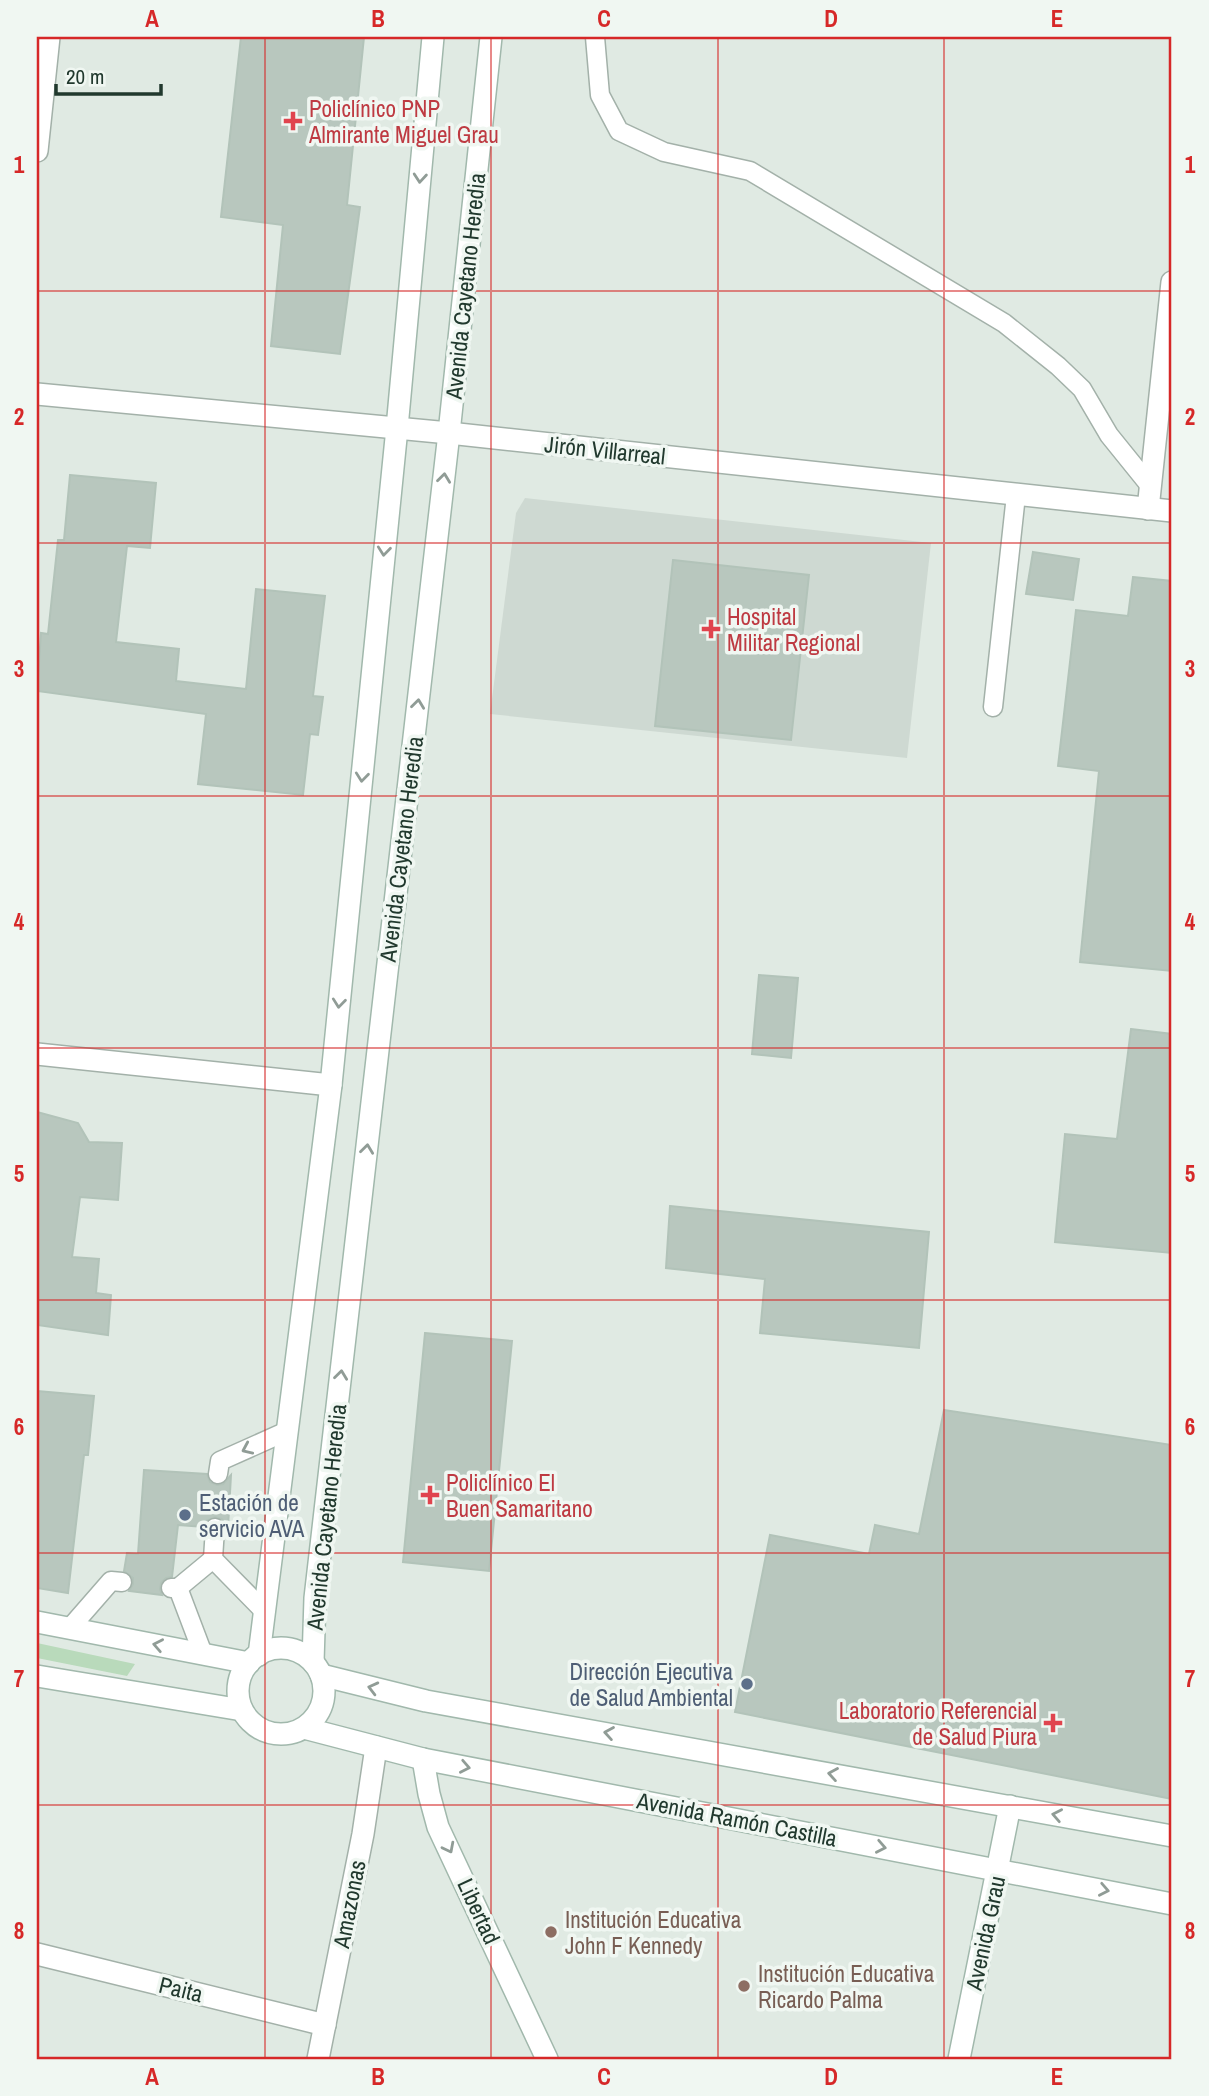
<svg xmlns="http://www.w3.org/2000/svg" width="1209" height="2096" viewBox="0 0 1209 2096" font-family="'Archivo Narrow',sans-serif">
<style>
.built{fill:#ced9d2}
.green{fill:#b9dabb}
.building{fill:#b8c7be;stroke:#b2c3b9;stroke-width:2}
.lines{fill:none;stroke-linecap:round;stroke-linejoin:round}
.lane-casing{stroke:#a3b1a9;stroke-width:21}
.street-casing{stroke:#a3b1a9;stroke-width:24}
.secondary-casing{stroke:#a1b8ac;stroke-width:24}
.lane{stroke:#fff;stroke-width:18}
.street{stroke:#fff;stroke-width:21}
.secondary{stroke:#fff;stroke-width:21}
.oneway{stroke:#909c96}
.grid{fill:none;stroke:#d62828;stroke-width:2;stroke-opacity:0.55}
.health-dot{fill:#e0444e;stroke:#f0f7f2;stroke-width:2.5}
.service-dot{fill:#5c6f8a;stroke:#f0f7f2;stroke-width:2.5}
.education-dot{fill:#8d6e63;stroke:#f0f7f2;stroke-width:2.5}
.labels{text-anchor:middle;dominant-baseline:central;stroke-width:7;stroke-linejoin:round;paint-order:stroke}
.health-label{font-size:23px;fill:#be3a42;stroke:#f0f7f2;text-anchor:start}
.street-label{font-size:23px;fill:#21392e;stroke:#f0f7f2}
.service-label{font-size:23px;fill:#4e5e75;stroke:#f0f7f2;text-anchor:start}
.education-label{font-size:23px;fill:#785e54;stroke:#f0f7f2;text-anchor:start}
.neatline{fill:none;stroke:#d62828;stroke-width:2.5}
.grid-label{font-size:23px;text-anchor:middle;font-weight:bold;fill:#d62828}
</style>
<rect width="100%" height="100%" fill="#e0eae3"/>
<polygon class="built" points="525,498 931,543 907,758 490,714 516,513"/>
<polygon class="green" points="37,1643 135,1664 127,1676 37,1658"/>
<g class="building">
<polygon points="241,37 364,37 347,205 360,207 340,354 271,346 283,225 221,217"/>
<polygon points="70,475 156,483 150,548 127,546 116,642 179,649 176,681 246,689 256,589 325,596 313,696 323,697 318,735 310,734 303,795 198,784 206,714 37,691 41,633 48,634 58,540 64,540"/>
<polygon points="1033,552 1079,559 1073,600 1026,594"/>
<polygon points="673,560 809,575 791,740 655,726"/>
<polygon points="1133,577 1172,581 1172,971 1080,962 1099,771 1058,766 1076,610 1128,616"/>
<polygon points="759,975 798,978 791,1058 752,1054"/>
<polygon points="1131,1029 1172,1034 1172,1253 1055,1242 1065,1134 1117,1139"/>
<polygon points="37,1112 78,1123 89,1142 122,1143 118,1200 80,1197 72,1257 99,1259 96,1293 111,1295 108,1335 37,1325"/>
<polygon points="670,1206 929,1232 919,1348 760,1333 765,1279 666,1268"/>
<polygon points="425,1333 512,1341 489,1571 403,1562"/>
<polygon points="37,1391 94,1396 88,1455 84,1455 68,1593 37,1588"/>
<polygon points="944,1410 1172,1445 1172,1799 735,1712 770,1535 869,1554 875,1525 919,1534"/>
<polygon points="144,1470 207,1474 210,1482 217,1485 223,1484 231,1475 228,1528 222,1519 215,1517 206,1521 204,1527 178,1525 172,1577 166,1578 161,1583 160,1589 162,1595 129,1591 133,1584 133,1578 124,1571 127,1553 138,1554"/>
</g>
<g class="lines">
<g class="lane-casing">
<g id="lane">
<polyline points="595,37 600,95 619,131 664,152 750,171 1004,323 1058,366 1082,389 1109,435 1151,487"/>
<polyline points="993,707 1016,495"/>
<polyline points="218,1474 220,1461 287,1431"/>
<polyline points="215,1528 213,1559 265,1612"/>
<polyline points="171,1588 178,1588 203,1654"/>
<polyline points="178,1588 213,1559"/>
<polyline points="70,1628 111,1581 122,1582"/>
</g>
</g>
<g class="street-casing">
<g id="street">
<polyline points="37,151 49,37"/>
<polyline points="37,394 449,433 1172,511"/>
<polyline points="1148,509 1172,282"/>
<polyline points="37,1054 331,1085"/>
<polyline points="37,1954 325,2025"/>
<polyline points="318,2059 363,1834 376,1747"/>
</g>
</g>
<g class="secondary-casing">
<g id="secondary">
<polyline points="37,1622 249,1663"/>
<circle cx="281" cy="1691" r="43"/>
<polyline points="259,1655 331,1085 397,428 433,37"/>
<polyline points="313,1662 315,1598 449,433 491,37"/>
<polyline points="321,1675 426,1701 1172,1836"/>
<polyline points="37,1676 242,1710"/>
<polyline points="304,1728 423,1759 1172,1904"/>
<polyline points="423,1759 429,1794 438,1827 547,2059"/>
<polyline points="959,2059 1010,1806"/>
</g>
</g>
<use href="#lane" class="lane"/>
<use href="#street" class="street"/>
<use href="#secondary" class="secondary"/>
</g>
<defs><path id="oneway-chevron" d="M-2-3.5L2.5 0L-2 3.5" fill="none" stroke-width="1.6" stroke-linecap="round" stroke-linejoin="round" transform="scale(1.75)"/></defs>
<g class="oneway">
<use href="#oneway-chevron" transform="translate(420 178) rotate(95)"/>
<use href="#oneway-chevron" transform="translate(444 478) rotate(-83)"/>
<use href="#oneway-chevron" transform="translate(384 551) rotate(96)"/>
<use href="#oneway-chevron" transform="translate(418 704) rotate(-83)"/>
<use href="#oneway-chevron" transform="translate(362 777) rotate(96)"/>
<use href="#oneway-chevron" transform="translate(339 1003) rotate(96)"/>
<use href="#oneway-chevron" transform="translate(367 1149) rotate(-83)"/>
<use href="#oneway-chevron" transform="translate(341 1375) rotate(-83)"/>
<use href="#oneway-chevron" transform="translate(247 1449) rotate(156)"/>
<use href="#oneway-chevron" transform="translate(158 1645) rotate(-169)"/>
<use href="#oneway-chevron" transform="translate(373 1688) rotate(-166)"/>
<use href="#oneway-chevron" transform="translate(609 1733) rotate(-170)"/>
<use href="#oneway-chevron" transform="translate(465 1767) rotate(11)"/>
<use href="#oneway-chevron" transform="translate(833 1774) rotate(-170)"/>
<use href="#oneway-chevron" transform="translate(1057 1815) rotate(-169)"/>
<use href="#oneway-chevron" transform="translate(881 1847) rotate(11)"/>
<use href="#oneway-chevron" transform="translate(449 1848) rotate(63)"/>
<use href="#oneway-chevron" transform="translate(1104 1890) rotate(11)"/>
</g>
<path class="grid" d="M265,37V2059M491,37V2059M718,37V2059M944,37V2059M37,291H1172M37,543H1172M37,796H1172M37,1048H1172M37,1300H1172M37,1553H1172M37,1805H1172"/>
<g class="health-dot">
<path d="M289.5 110.5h7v7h7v7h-7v7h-7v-7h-7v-7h7z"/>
<path d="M707.5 618.5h7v7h7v7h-7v7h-7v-7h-7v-7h7z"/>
<path d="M426.5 1484.5h7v7h7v7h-7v7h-7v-7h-7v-7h7z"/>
<path d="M1049.5 1712.5h7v7h7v7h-7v7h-7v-7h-7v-7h7z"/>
</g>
<g class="service-dot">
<circle cx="185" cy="1515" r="7"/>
<circle cx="747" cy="1684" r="7"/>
</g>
<g class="education-dot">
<circle cx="551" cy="1932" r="7"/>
<circle cx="744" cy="1986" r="7"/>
</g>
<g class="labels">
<g class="health-label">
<text x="309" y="108">Policlínico PNP<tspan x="309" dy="26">Almirante Miguel Grau</tspan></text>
<text x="727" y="616">Hospital<tspan x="727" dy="26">Militar Regional</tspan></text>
<text x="446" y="1482">Policlínico El<tspan x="446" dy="26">Buen Samaritano</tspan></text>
<text x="1037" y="1710" text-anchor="end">Laboratorio Referencial<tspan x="1037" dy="26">de Salud Piura</tspan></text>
</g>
<g class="street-label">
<text transform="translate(465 286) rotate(-84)">Avenida Cayetano Heredia</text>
<text transform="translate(605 450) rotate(6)">Jirón Villarreal</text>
<text transform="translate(401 849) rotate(-83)">Avenida Cayetano Heredia</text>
<text transform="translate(326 1517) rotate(-84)">Avenida Cayetano Heredia</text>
<text transform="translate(737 1819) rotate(11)">Avenida Ramón Castilla</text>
<text transform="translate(349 1904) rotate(-79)">Amazonas</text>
<text transform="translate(479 1911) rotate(65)">Libertad</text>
<text transform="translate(985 1933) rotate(-78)">Avenida Grau</text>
<text transform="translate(181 1989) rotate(14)">Paita</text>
</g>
<g class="service-label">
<text x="199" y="1502">Estación de<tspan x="199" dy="26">servicio AVA</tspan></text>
<text x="733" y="1671" text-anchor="end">Dirección Ejecutiva<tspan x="733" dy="26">de Salud Ambiental</tspan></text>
</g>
<g class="education-label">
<text x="565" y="1919">Institución Educativa<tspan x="565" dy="26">John F Kennedy</tspan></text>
<text x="758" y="1973">Institución Educativa<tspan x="758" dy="26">Ricardo Palma</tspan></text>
</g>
</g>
<rect width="1209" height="2096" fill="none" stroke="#f0f7f2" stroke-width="77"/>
<path d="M56 84v10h105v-10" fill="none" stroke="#21392e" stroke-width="3.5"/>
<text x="66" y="84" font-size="21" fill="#21392e" stroke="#f0f7f2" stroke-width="5" paint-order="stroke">20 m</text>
<rect x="38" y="38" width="1132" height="2020" class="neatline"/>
<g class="grid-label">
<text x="152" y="27">A</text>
<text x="378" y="27">B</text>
<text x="604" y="27">C</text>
<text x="831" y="27">D</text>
<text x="1057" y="27">E</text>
<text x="19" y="173">1</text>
<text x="1190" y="173">1</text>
<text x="19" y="425">2</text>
<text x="1190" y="425">2</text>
<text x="19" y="677">3</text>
<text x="1190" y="677">3</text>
<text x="19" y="930">4</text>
<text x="1190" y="930">4</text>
<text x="19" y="1182">5</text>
<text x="1190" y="1182">5</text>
<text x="19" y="1435">6</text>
<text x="1190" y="1435">6</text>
<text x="19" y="1687">7</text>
<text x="1190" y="1687">7</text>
<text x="19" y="1939">8</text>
<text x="1190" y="1939">8</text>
<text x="152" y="2085">A</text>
<text x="378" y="2085">B</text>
<text x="604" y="2085">C</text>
<text x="831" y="2085">D</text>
<text x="1057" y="2085">E</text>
</g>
</svg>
